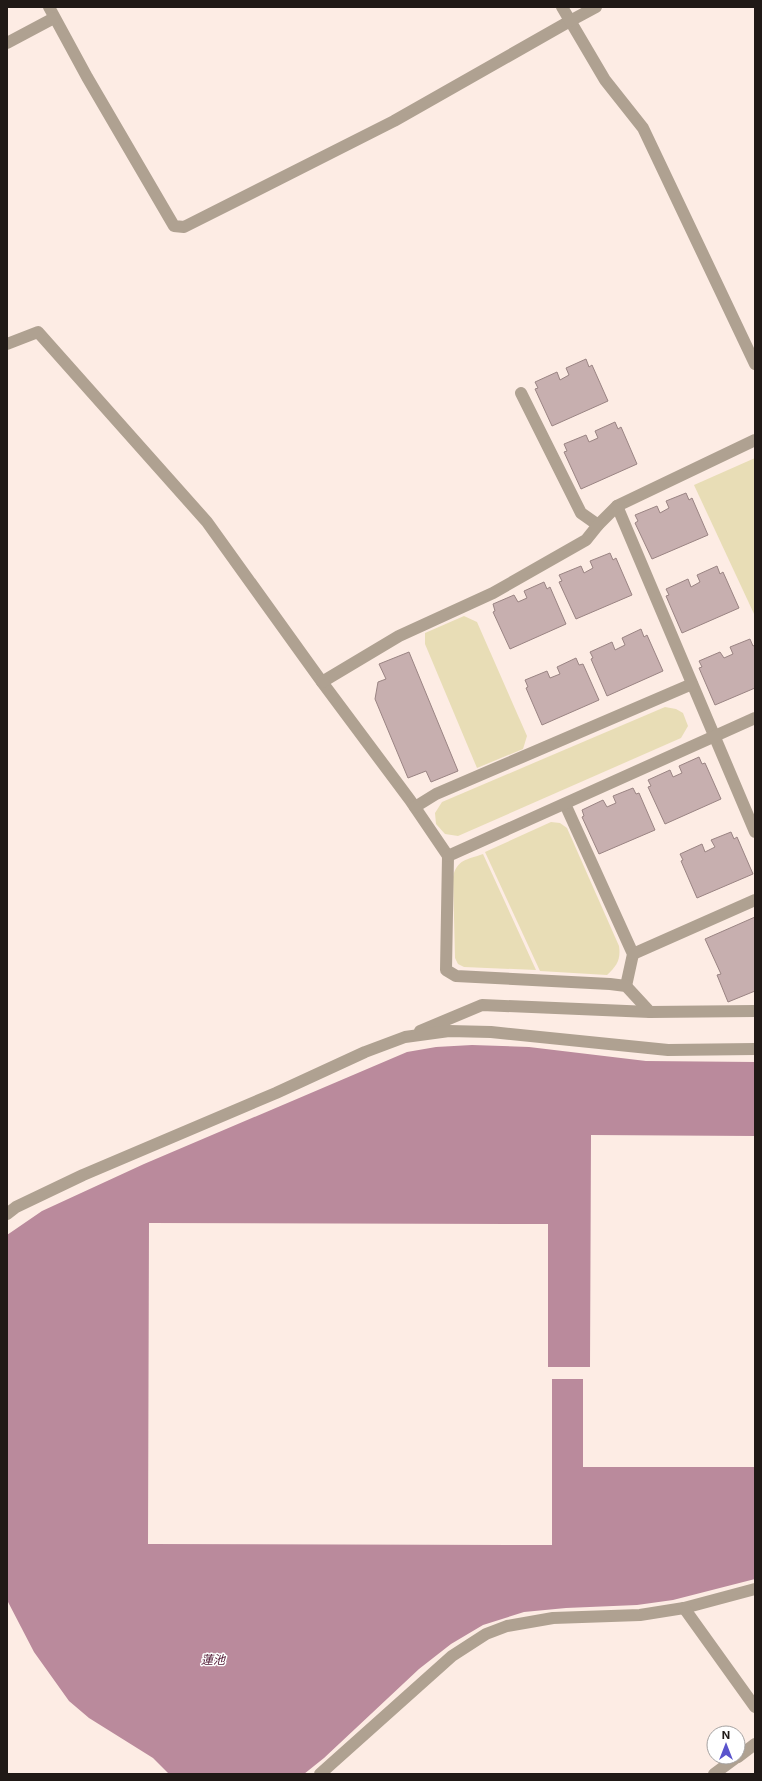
<svg xmlns="http://www.w3.org/2000/svg" width="762" height="1781" viewBox="0 0 762 1781" font-family="Inter,'Noto Sans JP',sans-serif">
<style>
.green{fill:#e8ddb6}
.water{fill:#ba8a9c}
.building{fill:#c7afaf;stroke:#9a8483}
.lines{fill:none;stroke-linecap:round;stroke-linejoin:round}
.lane{stroke:#afa191;stroke-width:12}
.street{stroke:#afa191;stroke-width:12}
.labels{text-anchor:middle;dominant-baseline:central;stroke-width:3;stroke-linejoin:round;paint-order:stroke}
.water-label{font-size:12px;font-style:italic;fill:#4d132f;stroke:#fff}
</style>
<rect width="100%" height="100%" fill="#fdece4"/>
<g class="green">
<polygon points="755,458 755,616 694,485"/>
<polygon points="464,616 477,622 527,736 523,749 477,768 425,644 425,633"/>
<polygon points="665,707 676,709 683,713 688,726 681,738 458,836 445,834 436,824 435,813 442,802"/>
<path d="M551,822L560,823L567,828L619,946C621,959 617,966 607,975L540,971L485,852Z"/>
<path d="M483,854L536,970L464,967L458,964L455,958L453,877C457,859 467,860 483,854Z"/>
</g>
<polygon class="water" points="472,1045 529,1047 646,1061 755,1062 755,1136 591,1135 590,1367 548,1367 548,1224 149,1223 148,1544 552,1545 552,1379 583,1379 583,1467 755,1467 755,1579 673,1600 637,1605 566,1608 524,1612 483,1625 451,1644 419,1669 324,1758 304,1774 169,1774 153,1758 89,1718 69,1701 34,1652 7,1600 7,1235 42,1211 144,1164 407,1052 436,1047"/>
<g class="building">
<polygon points="586,359 589,367 592,365 608,401 552,426 535,389 538,388 535,382 557,372 560,380 569,375 566,368"/>
<polygon points="615,422 618,429 621,427 637,464 581,489 564,452 567,451 564,444 586,435 589,442 598,438 595,431"/>
<polygon points="686,493 689,500 692,498 708,535 652,559 635,523 638,521 635,515 657,506 660,513 669,508 666,501"/>
<polygon points="610,553 613,560 616,558 632,595 576,619 559,582 562,581 559,575 581,566 584,573 593,568 590,561"/>
<polygon points="717,566 720,574 723,572 739,608 682,633 666,596 669,595 666,589 688,579 691,587 700,582 697,575"/>
<polygon points="544,582 547,589 550,587 566,624 510,649 493,612 495,611 493,604 514,595 518,602 527,598 524,591"/>
<polygon points="641,629 644,637 647,635 663,671 607,696 591,659 593,658 590,652 612,642 615,650 625,645 622,638"/>
<polygon points="750,639 753,646 755,645 755,688 715,705 699,668 702,667 699,661 720,652 724,658 733,654 730,647"/>
<polygon points="409,652 458,771 431,782 426,771 408,778 375,699 378,682 386,679 379,664"/>
<polygon points="576,658 579,665 583,664 599,700 542,725 526,688 528,687 525,680 547,671 550,678 560,674 557,667"/>
<polygon points="699,757 702,764 705,763 721,799 665,824 648,787 651,786 648,780 670,770 673,777 682,773 679,766"/>
<polygon points="633,788 636,794 639,793 655,830 599,854 582,817 584,816 582,810 603,800 607,807 616,803 613,796"/>
<polygon points="731,832 734,839 737,837 753,874 697,898 681,861 683,860 680,854 702,844 705,852 715,847 711,840"/>
<polygon points="755,917 755,991 728,1002 717,975 721,974 705,939"/>
</g>
<g class="lines">
<g class="lane">
<polyline points="49,7 87,77 174,226 184,227 394,121 570,21"/>
<polyline points="7,43 54,18"/>
<polyline points="521,393 581,513 598,525"/>
<polyline points="565,804 633,954 626,986"/>
<polyline points="633,954 755,900"/>
<polyline points="320,1774 452,1656 486,1634 507,1626 553,1618 640,1615 684,1608 755,1589"/>
</g>
<g class="street">
<polyline points="562,7 605,80 643,128 755,364"/>
<polyline points="570,21 596,7"/>
<polyline points="7,344 38,332 207,522 322,682 410,800 448,856 446,970 456,976 610,984 626,986 650,1012"/>
<polyline points="617,506 755,832"/>
<polyline points="322,682 399,636 493,593 586,540 598,525 617,506 755,440"/>
<polyline points="415,807 436,794 692,684"/>
<polyline points="448,856 755,718"/>
<polyline points="420,1031 482,1005 650,1012 755,1011"/>
<polyline points="7,1214 16,1207 83,1175 276,1093 365,1052 405,1037 449,1031 491,1032 668,1050 755,1049"/>
<polyline points="684,1608 755,1707"/>
<polyline points="738,1757 755,1744"/>
<polyline points="714,1774 737,1757"/>
</g>
</g>
<g class="labels">
<g class="water-label">
<text x="213" y="1659">蓮池</text>
</g>
</g>
<rect width="762" height="1781" fill="none" stroke="#201916" stroke-width="16"/>
<g transform="translate(726 1745)"><circle r="19" fill="#ffffff" stroke="#a6a3a2"/>
<path d="M0-3L7 15L0 10L-7 15Z" fill="#5a54cc"/>
<text y="-6" font-size="11" font-weight="bold" text-anchor="middle" fill="#201916">N</text>
</g>
</svg>
